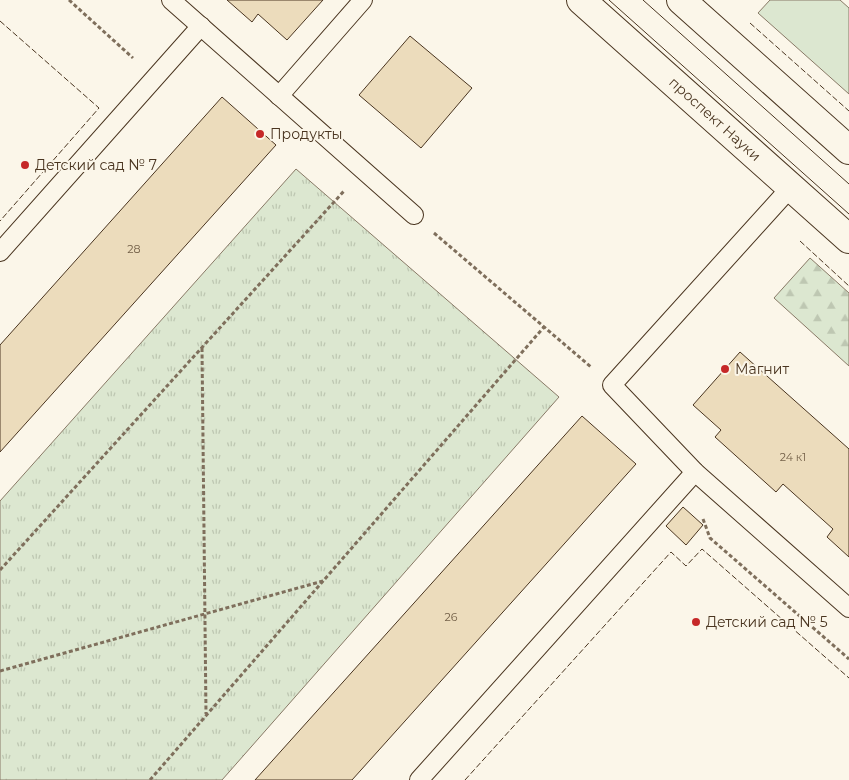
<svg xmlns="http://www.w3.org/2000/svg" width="849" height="780" viewBox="0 0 849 780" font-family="Montserrat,sans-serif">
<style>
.grass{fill:#dce7d0;stroke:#887966}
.forest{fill:url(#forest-firs);stroke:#887966}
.park{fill:url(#park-tufts);stroke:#887966}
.building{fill:#ecdcbc;stroke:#4a3520}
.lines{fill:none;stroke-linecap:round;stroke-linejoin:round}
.lane-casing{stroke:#4a3520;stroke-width:20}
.secondary-casing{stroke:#4a3520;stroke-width:30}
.path{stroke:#7f6f5c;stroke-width:3;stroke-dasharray:4 2.5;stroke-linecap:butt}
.lane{stroke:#fbf6e9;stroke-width:18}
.secondary{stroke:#fbf6e9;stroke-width:28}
.tram{stroke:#4a3520;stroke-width:1}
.fence{stroke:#4a3520;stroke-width:1;stroke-dasharray:6 2.5;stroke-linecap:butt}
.poi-dot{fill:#c62828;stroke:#fbf6e9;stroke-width:2}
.labels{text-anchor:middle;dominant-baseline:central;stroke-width:4;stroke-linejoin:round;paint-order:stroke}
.number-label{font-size:11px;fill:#725f47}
.street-label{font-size:14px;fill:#4a3520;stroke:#fbf6e9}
.poi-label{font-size:14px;fill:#4a3520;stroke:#fbf6e9;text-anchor:start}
</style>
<defs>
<pattern id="forest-firs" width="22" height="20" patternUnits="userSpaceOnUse" patternTransform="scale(1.25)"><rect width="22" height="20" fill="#dce7d0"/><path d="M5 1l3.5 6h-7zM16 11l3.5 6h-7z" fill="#bec7b2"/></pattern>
<pattern id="park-tufts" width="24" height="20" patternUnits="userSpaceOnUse" patternTransform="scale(1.25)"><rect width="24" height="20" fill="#dce7d0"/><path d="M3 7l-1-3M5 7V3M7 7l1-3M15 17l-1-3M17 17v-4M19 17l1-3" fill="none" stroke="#bec7b2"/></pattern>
</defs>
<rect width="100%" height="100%" fill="#fbf6e9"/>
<polygon class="grass" points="770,0 840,0 849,8 849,94 758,13"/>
<polygon class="forest" points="810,258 849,293 849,366 774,298"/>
<polygon class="park" points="296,169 559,397 222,780 0,780 0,501"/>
<g class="building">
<polygon points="227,0 323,0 287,40 258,14 252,22"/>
<polygon points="410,36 472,88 421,148 359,95"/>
<polygon points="222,97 276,145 0,452 0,345"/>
<polygon points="740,352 849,449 849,557 827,537 833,529 783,484 776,492 715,437 721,430 693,405"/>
<polygon points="582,416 636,464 609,494 352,780 255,780"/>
<polygon points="683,507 703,525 686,545 666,526"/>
</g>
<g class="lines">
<g class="lane-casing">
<g id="lane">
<polyline points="171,0 414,215"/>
<polyline points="279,96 363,0"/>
<polyline points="791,187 612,385 695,472 849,608"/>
<polyline points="0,252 201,26"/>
<polyline points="419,780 695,472"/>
</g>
</g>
<g class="secondary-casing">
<g id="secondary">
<polyline points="581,0 849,239"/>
<polyline points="681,0 849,150"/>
</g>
</g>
<g class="path">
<polyline points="69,0 133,58"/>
<polyline points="434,233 591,367"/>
<polyline points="202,348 206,714"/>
<polyline points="703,519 710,538 849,659"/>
<polyline points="0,570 344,191"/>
<polyline points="0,671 323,581"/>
<polyline points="150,780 544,327"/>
</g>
<use href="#lane" class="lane"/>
<use href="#secondary" class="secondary"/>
<g class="tram">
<polyline points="609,0 849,214"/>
<polyline points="643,0 849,184"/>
</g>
<g class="fence">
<polyline points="0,21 99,108 0,221"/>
<polyline points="750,23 849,111"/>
<polyline points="800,241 849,286"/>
<polyline points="465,780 671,552 686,566 702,549 849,678"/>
</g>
</g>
<g class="poi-dot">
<circle cx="260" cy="134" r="5"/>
<circle cx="25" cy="165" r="5"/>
<circle cx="725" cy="369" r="5"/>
<circle cx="696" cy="622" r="5"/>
</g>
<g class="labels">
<g class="number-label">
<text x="134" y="249">28</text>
<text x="793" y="457">24 к1</text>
<text x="451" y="617">26</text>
</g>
<g class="street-label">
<text transform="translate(715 119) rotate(42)">проспект Науки</text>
</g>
<g class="poi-label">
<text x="270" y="134">Продукты</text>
<text x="35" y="165">Детский сад № 7</text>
<text x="735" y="369">Магнит</text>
<text x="706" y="622">Детский сад № 5</text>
</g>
</g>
</svg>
